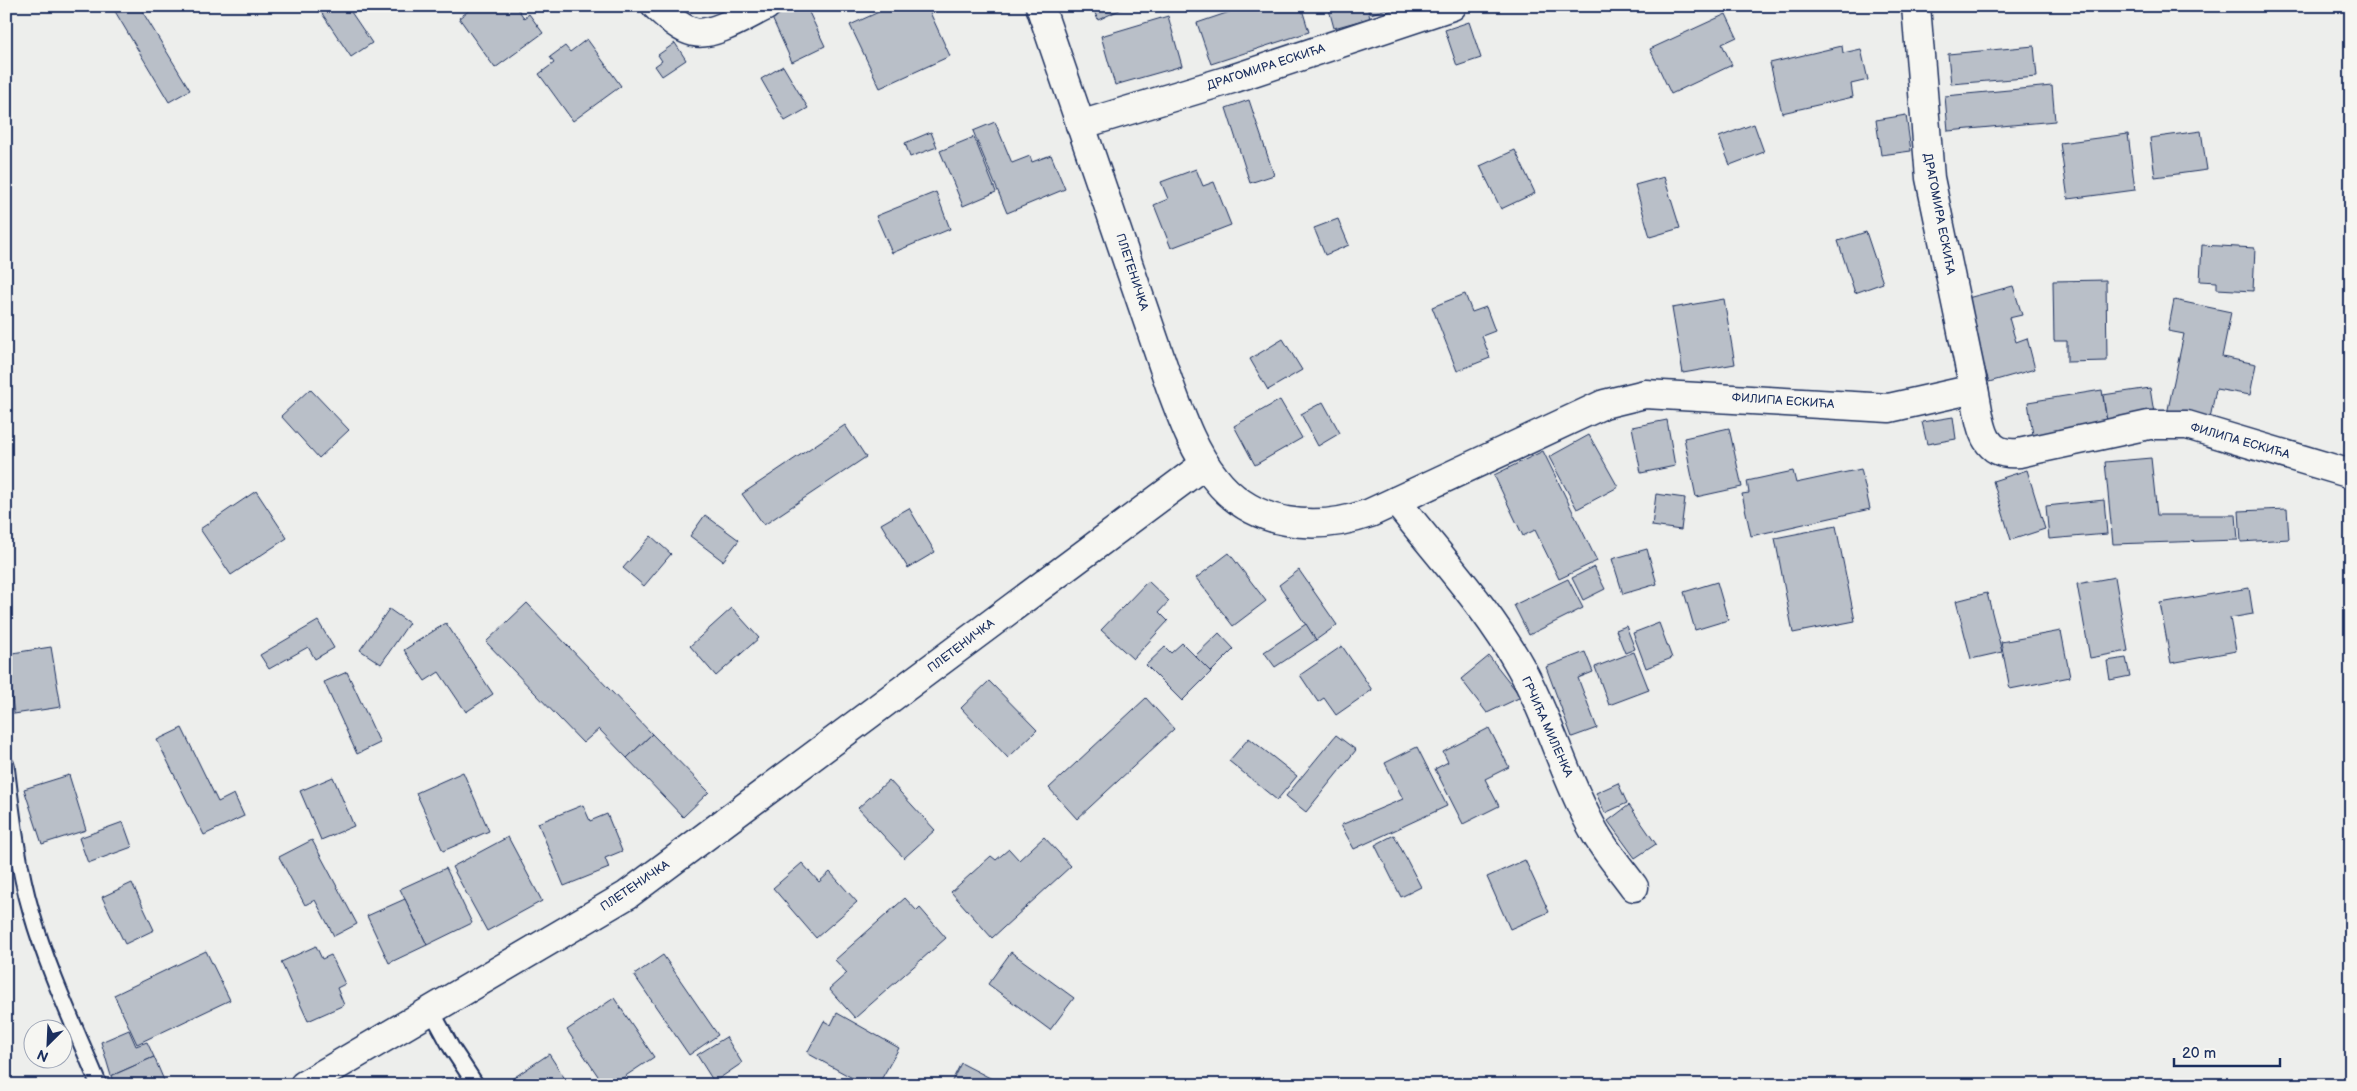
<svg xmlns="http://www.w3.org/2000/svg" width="2357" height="1091" viewBox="0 0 2357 1091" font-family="'Balsamiq Sans',sans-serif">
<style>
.building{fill:#b9bfc8;stroke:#1b2f5e}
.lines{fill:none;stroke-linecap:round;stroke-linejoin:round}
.service-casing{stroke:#1b2f5e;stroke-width:19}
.minor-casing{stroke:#1b2f5e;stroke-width:31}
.service{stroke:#f6f6f2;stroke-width:15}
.minor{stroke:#f6f6f2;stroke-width:28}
.labels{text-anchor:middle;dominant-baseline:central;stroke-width:4.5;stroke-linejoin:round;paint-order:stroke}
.street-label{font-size:12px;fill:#1b2f5e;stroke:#f6f6f2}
</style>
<rect width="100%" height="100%" fill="#edeeec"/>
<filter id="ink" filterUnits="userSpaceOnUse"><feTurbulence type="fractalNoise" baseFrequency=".02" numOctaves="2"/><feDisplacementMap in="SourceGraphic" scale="10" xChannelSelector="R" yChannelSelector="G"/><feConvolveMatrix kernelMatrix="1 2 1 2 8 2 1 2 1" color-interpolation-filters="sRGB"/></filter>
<g filter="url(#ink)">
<g class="building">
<polygon points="116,6 139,6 190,90 169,102 113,8"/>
<polygon points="317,6 347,6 372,43 351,57"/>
<polygon points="475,6 516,6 524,18 529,14 543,33 495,68 459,18"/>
<polygon points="798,6 806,6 825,46 792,62 772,18"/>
<polygon points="892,6 927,6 950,56 880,88 850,25"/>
<polygon points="1092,6 1128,6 1098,20"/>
<polygon points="1247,6 1301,6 1309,32 1211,64 1197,23"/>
<polygon points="1328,6 1367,6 1370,18 1334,28"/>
<polygon points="1368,6 1396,6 1371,14"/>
<polygon points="1726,14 1737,37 1722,44 1732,65 1671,94 1650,49"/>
<polygon points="1168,16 1182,66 1115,85 1101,36"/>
<polygon points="1469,22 1481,58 1457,66 1445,30"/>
<polygon points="587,39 621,86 573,121 539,74 554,63 550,57 565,46 570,52"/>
<polygon points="675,43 686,60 662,76 655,66 662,61 658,55"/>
<polygon points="1842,46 1843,53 1861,49 1868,80 1851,84 1853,97 1782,113 1770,63"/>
<polygon points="2034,46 2037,77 1951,84 1948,54"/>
<polygon points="783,66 808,108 785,121 761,79"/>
<polygon points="2052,86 2055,121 1948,131 1945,96"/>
<polygon points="1249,100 1274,175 1250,183 1226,108"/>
<polygon points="1906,115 1911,151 1881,155 1876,120"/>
<polygon points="995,122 1012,163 1030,156 1032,162 1051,155 1065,189 1007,213 973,131"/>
<polygon points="1754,124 1764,152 1730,165 1719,137"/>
<polygon points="2201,131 2207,170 2155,177 2150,138"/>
<polygon points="931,132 937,147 910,157 905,143"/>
<polygon points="2128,134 2135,190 2068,199 2060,143"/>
<polygon points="974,137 996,192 963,206 940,151"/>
<polygon points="1515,150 1535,193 1501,209 1480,166"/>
<polygon points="1196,169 1203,186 1214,182 1231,225 1171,248 1154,205 1168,199 1161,182"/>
<polygon points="1664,177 1680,228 1650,237 1635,185"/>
<polygon points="936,192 950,229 892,253 876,216"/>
<polygon points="1338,219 1349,245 1325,255 1314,228"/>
<polygon points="1866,232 1883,283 1855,293 1838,241"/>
<polygon points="2202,245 2255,248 2253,291 2217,289 2217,282 2200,281"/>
<polygon points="2106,280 2107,361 2067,362 2067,341 2054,341 2053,281"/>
<polygon points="2013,286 2022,315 2009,318 2016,342 2027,338 2035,369 1989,382 1964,299"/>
<polygon points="1465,294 1472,312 1486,307 1495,331 1482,336 1490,358 1457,371 1432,307"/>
<polygon points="1724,299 1735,364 1683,373 1672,308"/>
<polygon points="2174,300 2231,312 2222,357 2256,364 2250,395 2216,389 2209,423 2167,414 2184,334 2168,331"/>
<polygon points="1283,339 1302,370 1268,390 1250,359"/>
<polygon points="2150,388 2154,413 2107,421 2103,395"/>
<polygon points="310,389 349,430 319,458 281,416"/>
<polygon points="2102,390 2107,424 2033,435 2028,402"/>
<polygon points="1280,400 1302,438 1255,465 1234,426"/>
<polygon points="1323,402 1340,433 1318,446 1301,414"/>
<polygon points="1953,417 1956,439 1927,444 1922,422"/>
<polygon points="1667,420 1675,466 1641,473 1632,427"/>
<polygon points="845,425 866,457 764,525 742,494"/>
<polygon points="1729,428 1742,487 1696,497 1684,438"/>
<polygon points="1589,435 1618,487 1577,509 1549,457"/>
<polygon points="1543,451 1597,561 1559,579 1535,530 1523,536 1494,475"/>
<polygon points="2151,458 2157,515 2236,515 2238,540 2113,544 2105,462"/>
<polygon points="1861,469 1870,509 1751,536 1742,494 1749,493 1747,481 1793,471 1796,483"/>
<polygon points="2027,470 2045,529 2011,540 1993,481"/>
<polygon points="256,491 287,538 231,575 200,529"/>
<polygon points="1656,494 1685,498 1681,530 1652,526"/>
<polygon points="2104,500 2107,534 2049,539 2046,506"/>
<polygon points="909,508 935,552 908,568 881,524"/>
<polygon points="2287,509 2289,539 2241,542 2239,511"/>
<polygon points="705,515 739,540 723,561 690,536"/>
<polygon points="1836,526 1855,621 1793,633 1775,538"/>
<polygon points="651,536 671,554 644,586 623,568"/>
<polygon points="1647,549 1657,584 1623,594 1612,559"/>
<polygon points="1229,553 1266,601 1233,626 1196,578"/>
<polygon points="1594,567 1605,589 1583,600 1572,578"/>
<polygon points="1299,570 1337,625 1316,640 1279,585"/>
<polygon points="2115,577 2128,651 2090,658 2077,584"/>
<polygon points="1568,579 1583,608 1529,635 1514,605"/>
<polygon points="1148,581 1169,601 1159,612 1168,621 1133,659 1101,630"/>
<polygon points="1717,582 1728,620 1695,630 1684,592"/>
<polygon points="2249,588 2253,614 2230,618 2236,651 2171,663 2160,603"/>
<polygon points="1987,593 2002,652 1971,659 1956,601"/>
<polygon points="527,603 652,734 627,758 599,729 583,743 486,642"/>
<polygon points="732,608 759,638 716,676 690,646"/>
<polygon points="389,609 409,623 381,664 360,650"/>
<polygon points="318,621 334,648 315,659 308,647 269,669 260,655"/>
<polygon points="446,623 493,694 466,712 439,672 425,681 404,650"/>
<polygon points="1659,623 1672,658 1646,668 1633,633"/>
<polygon points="1306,624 1316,640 1275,667 1264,652"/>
<polygon points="1626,626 1635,649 1625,653 1616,630"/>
<polygon points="2061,631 2070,677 2010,689 2001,642"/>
<polygon points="1219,633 1234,649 1211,672 1195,656"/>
<polygon points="1182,643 1211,672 1182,701 1146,665 1165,647 1171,653"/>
<polygon points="1342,646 1372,690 1336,715 1324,698 1318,702 1300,675"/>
<polygon points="51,647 61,707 14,714 6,654"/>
<polygon points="1585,652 1593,672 1578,678 1597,728 1572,737 1546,667"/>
<polygon points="1634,652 1649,690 1609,705 1595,667"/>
<polygon points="1489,656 1521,697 1487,713 1461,679"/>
<polygon points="2126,658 2130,676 2110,680 2107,661"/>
<polygon points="347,672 380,743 357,754 324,682"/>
<polygon points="989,681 1037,730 1008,758 961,708"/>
<polygon points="1146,698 1174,729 1077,819 1049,788"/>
<polygon points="182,728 218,802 234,794 244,816 204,835 157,740"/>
<polygon points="1489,728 1509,767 1485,779 1499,806 1463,824 1435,769 1448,762 1443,752"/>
<polygon points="652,734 709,792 683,817 627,758"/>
<polygon points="1336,735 1356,750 1306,812 1286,796"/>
<polygon points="1249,738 1297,776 1277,800 1229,761"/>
<polygon points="1417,747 1447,806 1354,849 1341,825 1403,799 1385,763"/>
<polygon points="463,772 489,831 443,851 416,793"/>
<polygon points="69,775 86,830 42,844 24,789"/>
<polygon points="333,777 354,826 321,840 300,791"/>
<polygon points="889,780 935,830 904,858 858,808"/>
<polygon points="1618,783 1627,803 1605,813 1596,793"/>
<polygon points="583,805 590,821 607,814 622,851 605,858 609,868 564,886 538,823"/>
<polygon points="1629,805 1656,844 1635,858 1608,821"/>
<polygon points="123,822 132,847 88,863 79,838"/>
<polygon points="1394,835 1421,887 1401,897 1375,845"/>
<polygon points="508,837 542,901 487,931 452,867"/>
<polygon points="1044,837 1071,866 992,938 951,892 991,856 996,860 1009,849 1019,860"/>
<polygon points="312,840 357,924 334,936 315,900 305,905 279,857"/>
<polygon points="1525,860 1549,912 1510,929 1487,877"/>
<polygon points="802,863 819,882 830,872 857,902 816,938 773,888"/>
<polygon points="446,868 472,923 427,945 400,889"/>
<polygon points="132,883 154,930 125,944 102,897"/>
<polygon points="905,898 917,911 920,908 946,938 855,1018 829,989 847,973 835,960"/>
<polygon points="405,899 427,945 389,963 367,916"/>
<polygon points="316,946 322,959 331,955 345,984 337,988 344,1005 308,1021 281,962"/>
<polygon points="206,951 230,1000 137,1044 114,995"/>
<polygon points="1011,952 1074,998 1050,1030 988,984"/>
<polygon points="663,955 718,1035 689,1055 634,975"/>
<polygon points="614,998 654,1057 612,1085 604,1085 567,1030"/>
<polygon points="837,1013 899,1048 878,1085 865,1085 807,1053 824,1021 831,1025"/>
<polygon points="129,1030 136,1046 147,1042 154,1057 111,1076 101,1042"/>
<polygon points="726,1037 742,1063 714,1082 697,1055"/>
<polygon points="549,1054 569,1085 503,1085"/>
<polygon points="154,1057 166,1085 115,1085 111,1076"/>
<polygon points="961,1063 992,1079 989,1085 950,1085"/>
<polygon points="444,1078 450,1085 434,1085"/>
</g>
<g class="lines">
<g class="service-casing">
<g id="service">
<path d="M6,765C12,814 17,863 31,911C48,971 75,1027 99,1085"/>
<polyline points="431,1010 451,1047 476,1085"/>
</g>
</g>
<g class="minor-casing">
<g id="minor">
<path d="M656,6C667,16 680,29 694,32C713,37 749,14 766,6"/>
<path d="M1040,6L1170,386C1182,418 1193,450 1215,478C1253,527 1316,532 1370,513L1604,404L1645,394L1889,408L1974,389C1981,420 1979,457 2019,453L2149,425H2187L2351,474"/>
<polyline points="1916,6 1930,178 1974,389"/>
<polyline points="1080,125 1232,79 1452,6"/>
<path d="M1396,501C1439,556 1487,607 1521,668C1550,720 1565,779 1594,831C1605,851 1621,869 1634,887"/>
<polyline points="304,1085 627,895 1205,464"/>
</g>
</g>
<use href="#service" class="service"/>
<use href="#minor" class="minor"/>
</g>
</g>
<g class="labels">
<g class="street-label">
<text transform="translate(1266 67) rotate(-18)">ДРАГОМИРА ЕСКИЋА</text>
<text transform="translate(1939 214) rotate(79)">ДРАГОМИРА ЕСКИЋА</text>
<text transform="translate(1132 272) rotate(72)">ПЛЕТЕНИЧКА</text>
<text transform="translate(1783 401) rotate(4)">ФИЛИПА ЕСКИЋА</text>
<text transform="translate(2240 441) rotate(16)">ФИЛИПА ЕСКИЋА</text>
<text transform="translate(961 646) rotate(-37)">ПЛЕТЕНИЧКА</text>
<text transform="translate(1547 727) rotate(66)">ГРЧИЋА МИЛЕНКА</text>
<text transform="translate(635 886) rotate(-34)">ПЛЕТЕНИЧКА</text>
</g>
</g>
<rect width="2357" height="1091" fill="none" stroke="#f6f6f2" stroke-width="25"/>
<rect x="12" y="12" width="2332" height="1066" fill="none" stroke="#1b2f5e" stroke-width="2" filter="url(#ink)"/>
<g transform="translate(48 1044) rotate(204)"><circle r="24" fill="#f6f6f2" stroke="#9ea6b7"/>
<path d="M0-4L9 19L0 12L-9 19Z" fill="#1b2f5e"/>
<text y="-8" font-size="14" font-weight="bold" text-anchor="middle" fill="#1b2f5e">N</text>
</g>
<path d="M2174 1058v8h106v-8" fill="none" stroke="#1b2f5e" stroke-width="2.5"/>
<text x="2182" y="1058" font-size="15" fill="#1b2f5e" stroke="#f6f6f2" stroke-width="4" paint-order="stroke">20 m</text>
</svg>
